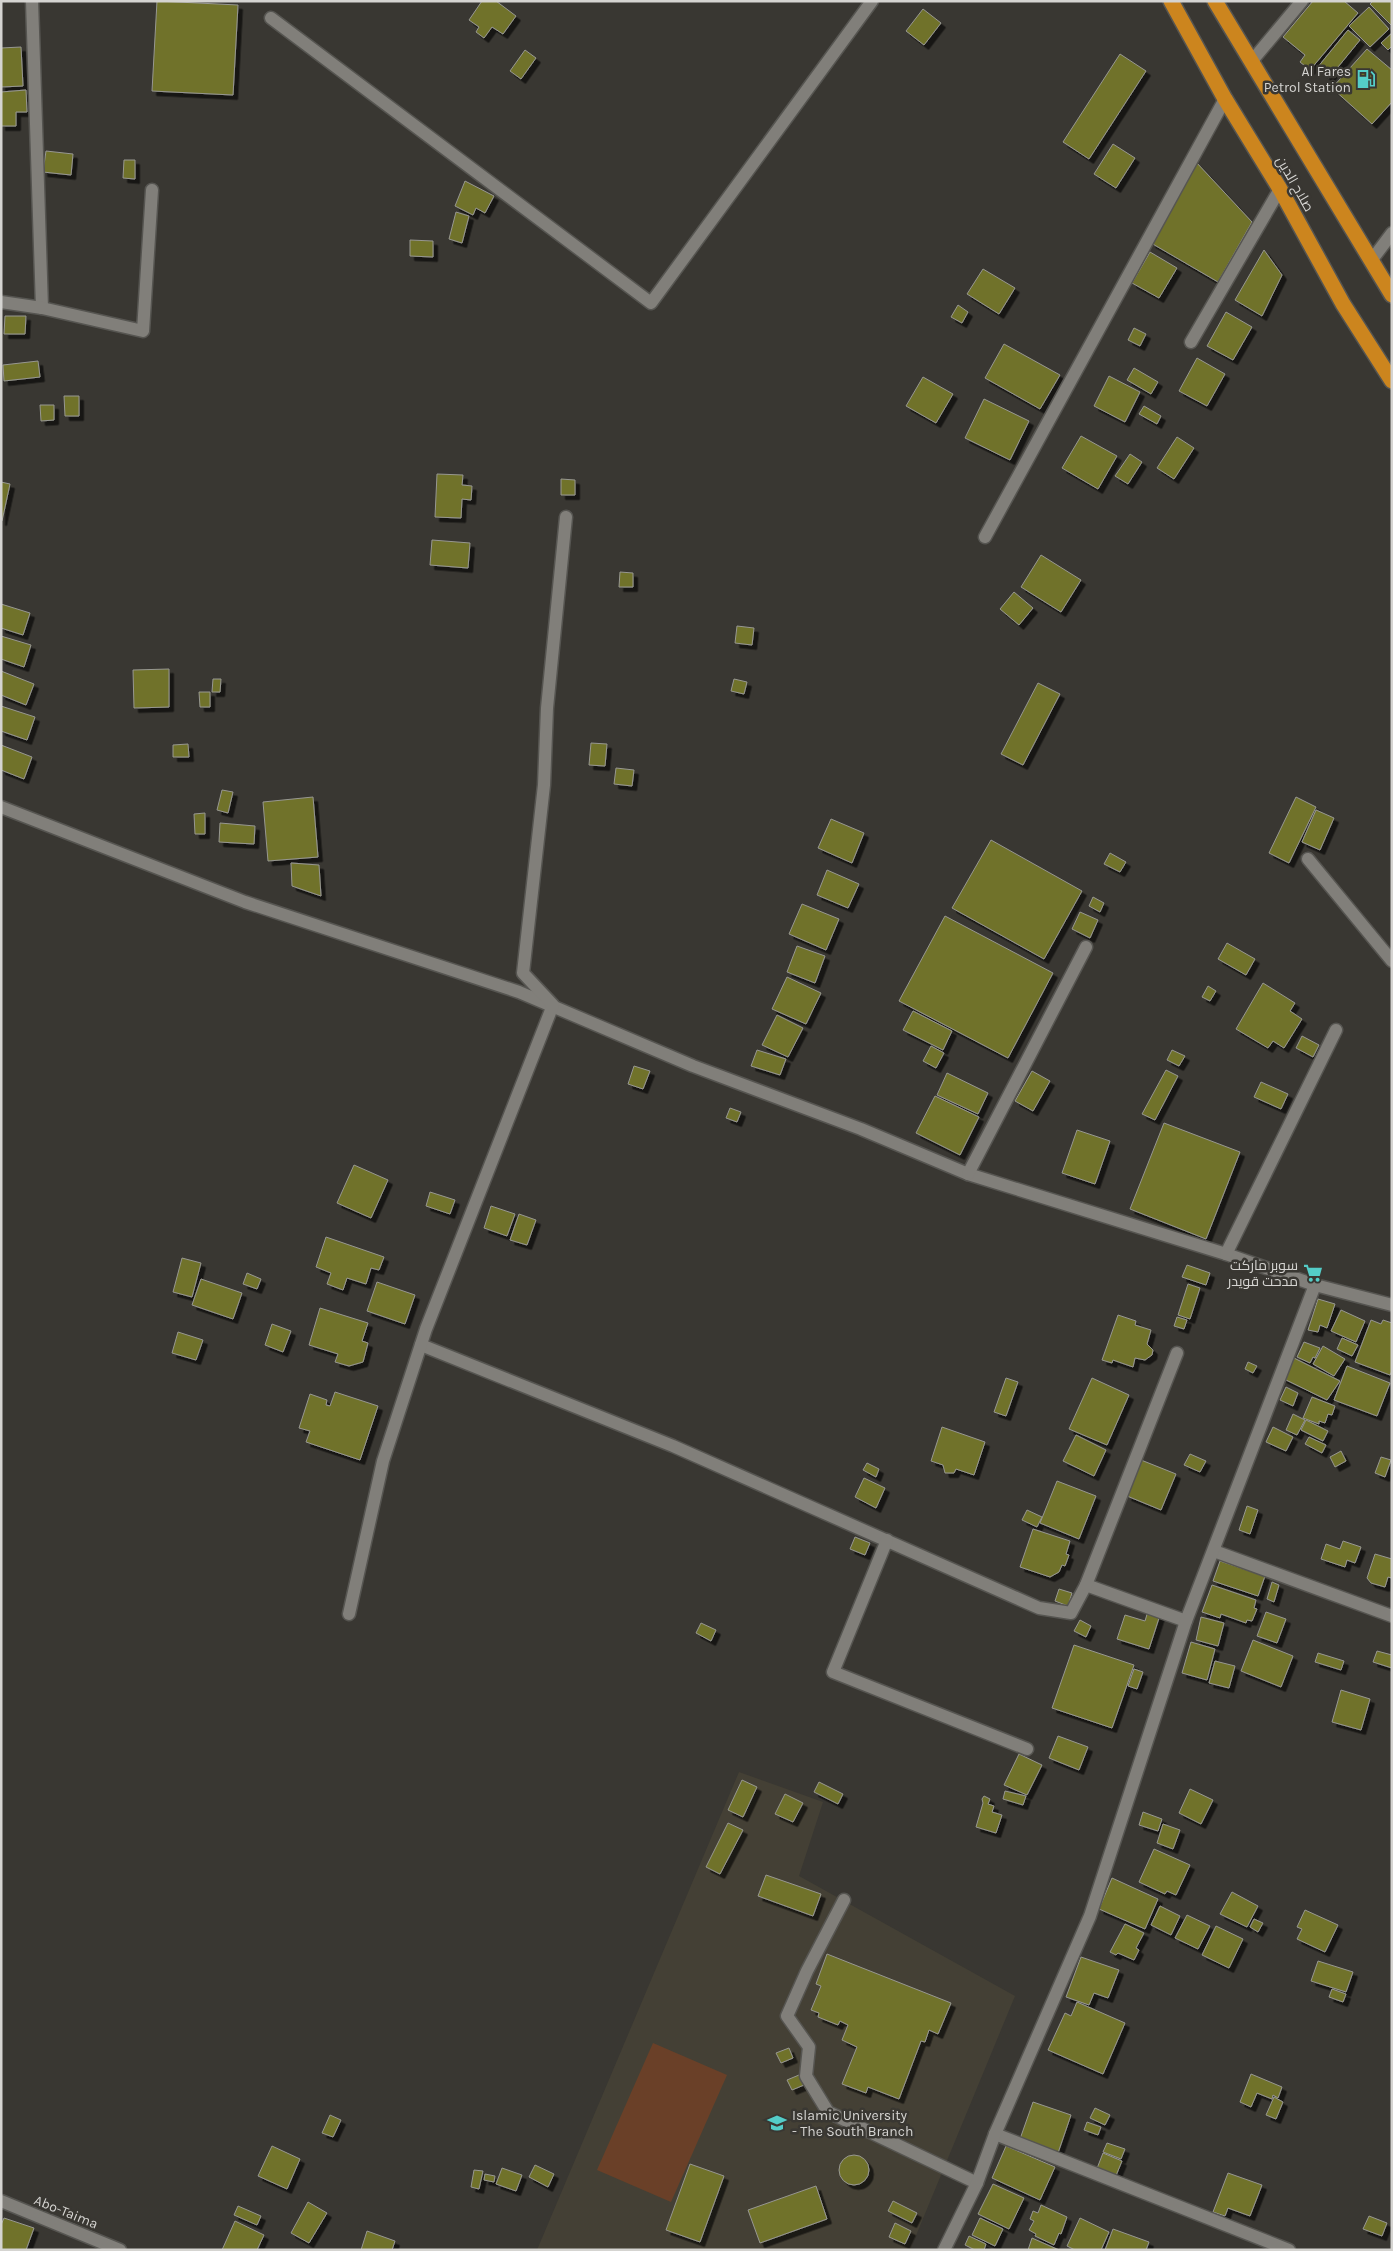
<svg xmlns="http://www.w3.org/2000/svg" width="1393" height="2251" viewBox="0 0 1393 2251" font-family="Karla,Cairo,sans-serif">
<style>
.built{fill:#444035}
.green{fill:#6a4028}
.building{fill:#70722a;stroke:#979791;filter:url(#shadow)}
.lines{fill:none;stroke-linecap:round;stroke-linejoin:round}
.minor-casing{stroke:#565551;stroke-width:15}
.highway-casing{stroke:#565551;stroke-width:18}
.minor{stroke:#817f7a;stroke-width:12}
.highway{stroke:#cc851e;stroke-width:15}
.labels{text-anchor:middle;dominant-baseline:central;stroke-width:5;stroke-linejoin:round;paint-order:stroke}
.poi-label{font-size:14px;fill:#d5d4d1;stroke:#393732;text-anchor:end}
.street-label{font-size:14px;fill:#d5d4d1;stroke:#393732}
</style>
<defs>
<filter id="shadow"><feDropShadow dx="4.5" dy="4.5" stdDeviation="0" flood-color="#0009"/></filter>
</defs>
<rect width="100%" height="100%" fill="#393732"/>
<polygon class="built" points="739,1772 823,1802 799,1876 1015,1996 910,2250 537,2250"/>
<polygon class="green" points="653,2043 727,2075 671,2202 597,2170"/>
<g class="building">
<polygon points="157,1 238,5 233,95 152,91"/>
<polygon points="482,1 496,1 516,16 503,34 492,27 484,38 476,32 479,27 469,20"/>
<polygon points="1313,1 1344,1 1358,13 1310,70 1300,62 1305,55 1283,37"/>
<polygon points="1373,1 1392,1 1392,26 1370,4"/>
<polygon points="1369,7 1389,29 1370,47 1349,26"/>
<polygon points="923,9 941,23 924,45 906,31"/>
<polygon points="1348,30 1360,40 1329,78 1317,68"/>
<polygon points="1392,33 1392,46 1388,50 1381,43"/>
<polygon points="21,47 23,86 1,87 1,48"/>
<polygon points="1367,49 1392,70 1392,102 1372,124 1332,88"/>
<polygon points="525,50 536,58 521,79 510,71"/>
<polygon points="1120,54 1146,71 1089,159 1063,142"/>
<polygon points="26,90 27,112 16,112 16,126 1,126 1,92"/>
<polygon points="1113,144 1135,158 1116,188 1094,174"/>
<polygon points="46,151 73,154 71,175 43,172"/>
<polygon points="124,160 135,160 135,179 123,178"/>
<polygon points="1196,162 1252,222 1218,282 1151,243"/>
<polygon points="465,181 494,196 485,213 476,208 473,215 455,206"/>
<polygon points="456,212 469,216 462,243 449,239"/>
<polygon points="410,240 433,241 433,257 410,256"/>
<polygon points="1264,250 1282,275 1262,316 1235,300"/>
<polygon points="1150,252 1177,268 1159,298 1132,283"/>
<polygon points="983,269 1015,288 999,314 967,294"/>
<polygon points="958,305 968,312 962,323 951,317"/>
<polygon points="1226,312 1252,327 1233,360 1207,346"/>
<polygon points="5,316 26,316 25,334 4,334"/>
<polygon points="1134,328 1146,334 1140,346 1128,340"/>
<polygon points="1004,344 1060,375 1040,409 985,378"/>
<polygon points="1197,358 1225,374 1207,406 1179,391"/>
<polygon points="38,361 40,377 4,381 3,365"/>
<polygon points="1134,368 1158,382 1151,394 1127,380"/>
<polygon points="1109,376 1140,392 1125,422 1094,406"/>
<polygon points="923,377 953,394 936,423 906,406"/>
<polygon points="64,396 79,396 79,416 65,416"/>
<polygon points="984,399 1029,421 1010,460 965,438"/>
<polygon points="40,405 54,405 54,420 41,421"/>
<polygon points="1144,406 1161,416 1157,424 1139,414"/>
<polygon points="1081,436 1117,456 1098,489 1062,468"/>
<polygon points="1177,437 1194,448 1174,479 1157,468"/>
<polygon points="1130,454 1142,462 1128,484 1115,476"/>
<polygon points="437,474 463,475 462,485 472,486 471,500 462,499 461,518 435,517"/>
<polygon points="561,479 575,480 575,495 561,495"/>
<polygon points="1,482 10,484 2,521 1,521"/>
<polygon points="432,540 470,543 468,568 430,565"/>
<polygon points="1041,555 1081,580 1061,612 1021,587"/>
<polygon points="620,572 633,573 633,587 619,587"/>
<polygon points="1014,592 1033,608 1019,625 1000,609"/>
<polygon points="1,604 30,613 23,635 1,628"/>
<polygon points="737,626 754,628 752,645 735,643"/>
<polygon points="1,636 31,645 24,667 1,659"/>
<polygon points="169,669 169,707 134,708 133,670"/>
<polygon points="1,671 34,684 26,705 1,695"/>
<polygon points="213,679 221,679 220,692 212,692"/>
<polygon points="734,679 747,682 744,694 731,691"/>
<polygon points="1038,683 1060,694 1023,765 1001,754"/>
<polygon points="199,692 210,692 210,707 200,707"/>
<polygon points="1,706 35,717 27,740 1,731"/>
<polygon points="591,743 607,744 605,766 589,765"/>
<polygon points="188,744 189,757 173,757 173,745"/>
<polygon points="1,745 32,757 24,779 1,770"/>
<polygon points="616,768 634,770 632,786 614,784"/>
<polygon points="222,790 233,792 228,813 217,810"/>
<polygon points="313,797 318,857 268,861 263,802"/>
<polygon points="1296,797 1316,807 1289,863 1269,853"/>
<polygon points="1316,810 1334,818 1320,850 1302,842"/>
<polygon points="205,813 205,834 195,834 194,814"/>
<polygon points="831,819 864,833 852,863 818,848"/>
<polygon points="220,823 255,826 254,844 219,842"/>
<polygon points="991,840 1082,891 1044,959 952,908"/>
<polygon points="1110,853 1126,862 1120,872 1104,864"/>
<polygon points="291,863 319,865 321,896 292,886"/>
<polygon points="827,870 859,884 848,908 817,895"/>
<polygon points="1093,897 1104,903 1100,912 1089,906"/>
<polygon points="802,904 839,919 826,950 789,934"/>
<polygon points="1080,912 1098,920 1090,938 1072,929"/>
<polygon points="945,916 1053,973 1008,1058 899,1001"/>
<polygon points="1227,943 1255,959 1246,975 1218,959"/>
<polygon points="797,946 825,956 815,983 787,972"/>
<polygon points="787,977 821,993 806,1024 772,1009"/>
<polygon points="1263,983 1295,1003 1290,1011 1302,1019 1284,1048 1273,1041 1268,1048 1236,1029"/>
<polygon points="1208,986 1216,991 1210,1001 1202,997"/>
<polygon points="913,1011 952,1031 943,1050 903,1030"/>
<polygon points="777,1015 803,1028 788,1057 762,1045"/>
<polygon points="1302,1036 1319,1045 1313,1057 1296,1048"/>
<polygon points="931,1046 944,1053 936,1068 923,1061"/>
<polygon points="757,1050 786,1059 780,1075 751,1066"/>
<polygon points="1172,1050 1185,1056 1179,1066 1167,1060"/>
<polygon points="634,1066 650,1071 643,1089 628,1084"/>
<polygon points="1166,1070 1178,1076 1155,1120 1142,1114"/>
<polygon points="1032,1071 1050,1081 1033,1111 1015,1101"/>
<polygon points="947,1073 988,1093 978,1114 937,1095"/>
<polygon points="1261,1082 1288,1094 1281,1109 1254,1097"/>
<polygon points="935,1096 979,1117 960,1155 916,1133"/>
<polygon points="730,1108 741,1112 737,1122 726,1118"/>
<polygon points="1164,1123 1240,1152 1206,1239 1130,1209"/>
<polygon points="1077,1130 1110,1141 1095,1184 1062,1173"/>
<polygon points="354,1165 388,1180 371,1218 337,1203"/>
<polygon points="430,1192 455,1200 450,1214 426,1206"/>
<polygon points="491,1206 515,1214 507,1236 484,1228"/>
<polygon points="519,1214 536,1220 527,1245 510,1240"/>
<polygon points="326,1237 384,1257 379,1270 371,1268 366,1284 347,1278 343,1290 327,1284 331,1273 316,1267"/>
<polygon points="182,1258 201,1263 192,1297 173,1292"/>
<polygon points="1187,1265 1210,1273 1206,1285 1182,1277"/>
<polygon points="247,1273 261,1279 257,1289 243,1284"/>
<polygon points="201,1279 242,1293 233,1319 192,1305"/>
<polygon points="377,1282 415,1295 405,1324 367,1311"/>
<polygon points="1188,1284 1200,1288 1190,1319 1178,1315"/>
<polygon points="1318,1299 1335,1304 1327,1328 1320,1325 1318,1332 1308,1330"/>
<polygon points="320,1308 368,1323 362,1341 368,1343 363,1362 349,1366 335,1362 338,1354 309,1345"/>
<polygon points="1341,1310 1365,1321 1356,1342 1331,1331"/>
<polygon points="1118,1315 1136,1321 1135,1325 1151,1330 1147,1344 1153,1350 1152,1355 1145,1360 1135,1358 1133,1367 1113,1360 1112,1363 1102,1360"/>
<polygon points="1177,1317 1187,1320 1184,1329 1174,1326"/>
<polygon points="1371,1320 1381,1324 1383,1320 1392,1323 1392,1371 1390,1375 1355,1362"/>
<polygon points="272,1324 291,1331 283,1352 265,1345"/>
<polygon points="178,1332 203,1340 196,1360 172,1353"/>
<polygon points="1342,1338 1358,1345 1352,1356 1337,1349"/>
<polygon points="1304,1342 1320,1348 1315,1358 1313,1357 1310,1363 1297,1357"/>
<polygon points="1323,1346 1345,1359 1334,1376 1313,1364"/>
<polygon points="1292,1357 1340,1381 1327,1400 1282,1378"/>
<polygon points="1248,1362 1257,1366 1253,1373 1245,1369"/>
<polygon points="1347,1366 1390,1383 1377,1416 1334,1400"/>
<polygon points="1006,1378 1018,1382 1006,1416 994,1412"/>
<polygon points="1092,1378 1129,1395 1107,1445 1069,1429"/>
<polygon points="1286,1387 1298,1393 1293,1406 1280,1400"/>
<polygon points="335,1392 378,1406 360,1460 306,1442 310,1431 299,1428 310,1394 327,1400 326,1405 330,1406"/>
<polygon points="1312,1397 1335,1406 1332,1415 1328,1414 1325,1423 1319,1421 1319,1424 1303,1418"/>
<polygon points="1293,1414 1305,1420 1297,1435 1286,1430"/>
<polygon points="1306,1420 1328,1431 1323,1441 1301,1430"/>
<polygon points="942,1427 985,1442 974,1475 956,1469 954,1473 945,1473 943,1465 931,1461"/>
<polygon points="1273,1427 1293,1437 1286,1451 1266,1442"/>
<polygon points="1076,1435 1106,1450 1094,1476 1063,1461"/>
<polygon points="1309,1437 1326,1445 1322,1453 1305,1444"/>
<polygon points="1341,1451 1346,1461 1335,1467 1330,1457"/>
<polygon points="1190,1454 1206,1461 1200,1472 1184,1465"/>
<polygon points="1381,1457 1391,1460 1385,1477 1375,1473"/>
<polygon points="1141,1460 1176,1474 1161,1510 1127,1496"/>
<polygon points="867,1463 879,1469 876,1477 863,1470"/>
<polygon points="864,1478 885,1488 876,1508 855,1497"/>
<polygon points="1057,1481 1096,1496 1079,1539 1040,1523"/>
<polygon points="1247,1506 1258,1510 1250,1534 1239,1530"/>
<polygon points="1027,1510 1042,1517 1037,1527 1022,1520"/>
<polygon points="1033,1529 1070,1541 1066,1554 1069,1555 1065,1566 1062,1565 1059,1572 1050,1577 1020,1567"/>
<polygon points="855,1537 870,1543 865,1555 850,1549"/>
<polygon points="1343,1541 1361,1547 1355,1563 1347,1560 1345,1567 1321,1559 1326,1544 1340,1549"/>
<polygon points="1375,1554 1392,1559 1392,1578 1388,1577 1385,1587 1371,1583 1367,1578"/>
<polygon points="1220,1561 1265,1576 1258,1596 1213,1581"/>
<polygon points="1272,1582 1279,1585 1274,1602 1267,1599"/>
<polygon points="1212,1585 1256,1600 1254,1608 1257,1609 1252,1621 1247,1620 1246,1623 1221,1614 1220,1618 1202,1612"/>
<polygon points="1059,1589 1072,1593 1068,1606 1055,1601"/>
<polygon points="1148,1611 1160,1615 1149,1649 1117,1639 1125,1615 1145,1621"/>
<polygon points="1266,1612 1286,1619 1277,1643 1257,1636"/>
<polygon points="1201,1617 1224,1623 1218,1646 1196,1640"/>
<polygon points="1080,1620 1091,1626 1086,1637 1074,1631"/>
<polygon points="701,1623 716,1630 711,1641 696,1633"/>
<polygon points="1253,1640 1293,1656 1281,1687 1241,1671"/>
<polygon points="1191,1642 1215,1649 1207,1680 1182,1673"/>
<polygon points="1074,1645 1134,1665 1112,1728 1052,1708"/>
<polygon points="1377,1651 1392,1655 1392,1668 1373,1662"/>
<polygon points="1318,1653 1344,1661 1341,1670 1315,1662"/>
<polygon points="1215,1661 1235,1666 1229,1688 1209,1683"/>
<polygon points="1134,1669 1143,1672 1137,1689 1128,1686"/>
<polygon points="1341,1690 1370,1699 1361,1730 1332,1722"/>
<polygon points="1058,1736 1088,1747 1079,1770 1049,1758"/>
<polygon points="1019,1754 1042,1765 1027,1795 1004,1785"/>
<polygon points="742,1780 757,1787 743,1817 728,1810"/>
<polygon points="819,1782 843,1794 838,1804 814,1792"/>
<polygon points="1190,1789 1213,1800 1201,1824 1179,1813"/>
<polygon points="1005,1791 1026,1796 1023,1805 1003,1799"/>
<polygon points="785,1794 803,1803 793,1822 775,1814"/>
<polygon points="984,1796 990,1799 988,1804 994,1806 992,1812 1002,1815 996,1833 976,1827 983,1803 982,1799"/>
<polygon points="1143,1812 1162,1819 1158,1831 1139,1825"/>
<polygon points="728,1823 743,1830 720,1874 706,1867"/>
<polygon points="1163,1824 1180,1830 1173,1849 1157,1843"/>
<polygon points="1154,1849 1190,1865 1176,1895 1167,1891 1165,1894 1139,1882"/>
<polygon points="766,1875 821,1894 813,1916 758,1896"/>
<polygon points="1112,1878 1158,1899 1145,1929 1099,1909"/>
<polygon points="1232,1892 1258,1906 1247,1927 1220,1914"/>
<polygon points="1160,1906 1180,1916 1171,1935 1151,1925"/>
<polygon points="1305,1910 1338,1925 1325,1952 1297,1939 1302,1929 1297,1927"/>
<polygon points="1187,1915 1210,1926 1198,1949 1175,1938"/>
<polygon points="1254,1919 1263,1923 1258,1932 1250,1927"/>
<polygon points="1125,1924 1144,1933 1136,1948 1139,1950 1134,1960 1118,1953 1116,1955 1110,1952"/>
<polygon points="1216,1926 1243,1939 1229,1968 1202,1955"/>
<polygon points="827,1954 951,2003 938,2034 929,2030 925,2042 921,2041 899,2099 868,2087 866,2093 842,2084 857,2047 842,2040 848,2025 840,2021 838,2025 818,2017 819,2013 811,2010 821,1986 816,1984"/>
<polygon points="1081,1957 1119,1970 1108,1998 1094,1993 1089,2005 1066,1997"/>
<polygon points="1318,1961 1353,1972 1346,1992 1311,1981"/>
<polygon points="1332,1989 1346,1994 1343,2002 1329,1997"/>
<polygon points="1077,2002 1125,2023 1103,2074 1048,2050 1065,2013 1071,2016"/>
<polygon points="789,2048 793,2058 781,2063 776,2053"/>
<polygon points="1251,2074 1282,2087 1278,2098 1273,2095 1272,2099 1257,2093 1251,2107 1240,2102"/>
<polygon points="799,2075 804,2085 792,2090 787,2080"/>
<polygon points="1274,2097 1283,2102 1276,2119 1266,2115"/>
<polygon points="1033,2102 1071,2115 1058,2153 1020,2139"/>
<polygon points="1095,2108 1110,2115 1105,2125 1090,2118"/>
<polygon points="330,2115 341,2120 333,2137 322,2133"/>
<polygon points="1087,2122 1101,2127 1098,2135 1084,2130"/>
<polygon points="1107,2143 1125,2149 1121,2159 1103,2152"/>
<polygon points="272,2146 300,2159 287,2189 258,2176"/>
<polygon points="1006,2146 1055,2167 1040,2200 992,2178"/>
<polygon points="1103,2153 1122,2161 1115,2178 1096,2171"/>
<circle cx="854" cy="2170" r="15"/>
<polygon points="690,2164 724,2176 700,2242 666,2230"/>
<polygon points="535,2165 554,2174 548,2187 529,2177"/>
<polygon points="502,2168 522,2175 516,2191 496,2184"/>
<polygon points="474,2170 483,2171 479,2189 471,2187"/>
<polygon points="1228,2173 1262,2185 1250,2216 1228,2208 1225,2216 1213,2212"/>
<polygon points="485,2174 495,2176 494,2182 484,2180"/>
<polygon points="993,2184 1024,2198 1009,2229 978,2214"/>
<polygon points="816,2186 827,2219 760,2243 748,2210"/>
<polygon points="893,2201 917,2213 912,2223 888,2211"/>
<polygon points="308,2202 327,2213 309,2243 291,2233"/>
<polygon points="1041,2205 1067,2217 1061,2234 1059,2233 1054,2245 1035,2236 1036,2234 1029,2230 1034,2221 1030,2219 1033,2211 1038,2213"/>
<polygon points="238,2206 261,2216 257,2225 234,2215"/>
<polygon points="1369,2216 1387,2223 1382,2236 1363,2229"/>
<polygon points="4,2218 34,2228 26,2250 1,2250 1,2225"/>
<polygon points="980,2218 1003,2229 995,2246 972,2235"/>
<polygon points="1080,2218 1109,2232 1101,2250 1075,2250 1067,2246"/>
<polygon points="235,2221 264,2235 257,2250 222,2250"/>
<polygon points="895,2223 911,2231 905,2244 889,2237"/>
<polygon points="1113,2229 1149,2242 1146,2250 1105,2250"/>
<polygon points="367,2231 395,2241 392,2250 361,2250"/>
<polygon points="969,2236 986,2244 984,2250 975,2250 965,2245"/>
<polygon points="1032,2238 1059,2250 1028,2250"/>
</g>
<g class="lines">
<g class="minor-casing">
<g id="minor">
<polyline points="32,1 42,308"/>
<polyline points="271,18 651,303 872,1"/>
<polyline points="1251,62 1302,1"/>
<polyline points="1371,261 1392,233"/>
<polyline points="1,302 42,308 143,331 152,190"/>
<polyline points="1191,342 1280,189"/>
<polyline points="985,537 1225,99"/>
<polyline points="1,807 245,902 519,992 693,1066 861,1129 968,1174 1226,1254 1315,1285 1392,1305"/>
<polyline points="1308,859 1392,961"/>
<polyline points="968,1174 1086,947"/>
<polyline points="1226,1254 1336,1030"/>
<polyline points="421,1345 673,1446 1039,1608 1071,1613 1086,1585 1186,1621"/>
<polyline points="887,1540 833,1672 1027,1749"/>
<polyline points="1214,1551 1392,1616"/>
<polyline points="1086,1585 1177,1353"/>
<polyline points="349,1614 383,1461 426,1329 553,1005 523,973 544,785 547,708 566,517"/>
<polyline points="844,1900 807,1971 787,2016 809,2047 806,2076 828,2112 977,2183"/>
<polyline points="995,2134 1289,2250"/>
<polyline points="1,2201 120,2250"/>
<polyline points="944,2250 977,2183 995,2134 1090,1916 1186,1621 1315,1285"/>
</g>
</g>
<g class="highway-casing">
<g id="highway">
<polyline points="1171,1 1225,99 1280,189 1343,304 1392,381"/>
<polyline points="1215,1 1392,295"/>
</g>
</g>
<use href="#minor" class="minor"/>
<use href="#highway" class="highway"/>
</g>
<defs>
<g id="fuel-bare" transform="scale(1.5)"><path d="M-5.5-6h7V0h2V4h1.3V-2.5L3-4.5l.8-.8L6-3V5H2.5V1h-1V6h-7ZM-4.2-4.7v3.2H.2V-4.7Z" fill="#54cdc8" stroke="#393732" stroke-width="2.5" paint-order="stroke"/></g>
<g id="supermarket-bare" transform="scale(1.5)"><path d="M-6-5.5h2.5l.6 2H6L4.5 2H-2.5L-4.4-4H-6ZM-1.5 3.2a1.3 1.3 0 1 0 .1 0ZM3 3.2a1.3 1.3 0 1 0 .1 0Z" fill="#54cdc8" stroke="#393732" stroke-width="2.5" paint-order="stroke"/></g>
<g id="university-bare" transform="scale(1.5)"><path d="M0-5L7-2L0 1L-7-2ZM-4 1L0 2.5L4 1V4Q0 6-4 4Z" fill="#54cdc8" stroke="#393732" stroke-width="2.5" paint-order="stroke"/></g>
</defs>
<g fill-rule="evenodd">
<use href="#fuel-bare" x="1366" y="79"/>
<use href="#supermarket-bare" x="1313" y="1273"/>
<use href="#university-bare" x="777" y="2123"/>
</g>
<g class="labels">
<g class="poi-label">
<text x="1351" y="71">Al Fares<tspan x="1351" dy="16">Petrol Station</tspan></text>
<text x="1298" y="1265">سوبر ماركت<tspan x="1298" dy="16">مدحت قويدر</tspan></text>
<text x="792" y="2115" text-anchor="start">Islamic University<tspan x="792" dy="16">- The South Branch</tspan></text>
</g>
<g class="street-label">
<text transform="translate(1295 184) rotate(60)">صلاح الدين</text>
<text transform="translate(66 2212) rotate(22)">Abo-Taima</text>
</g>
</g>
<rect width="1393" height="2251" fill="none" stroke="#d5d4d1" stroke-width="5"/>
</svg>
